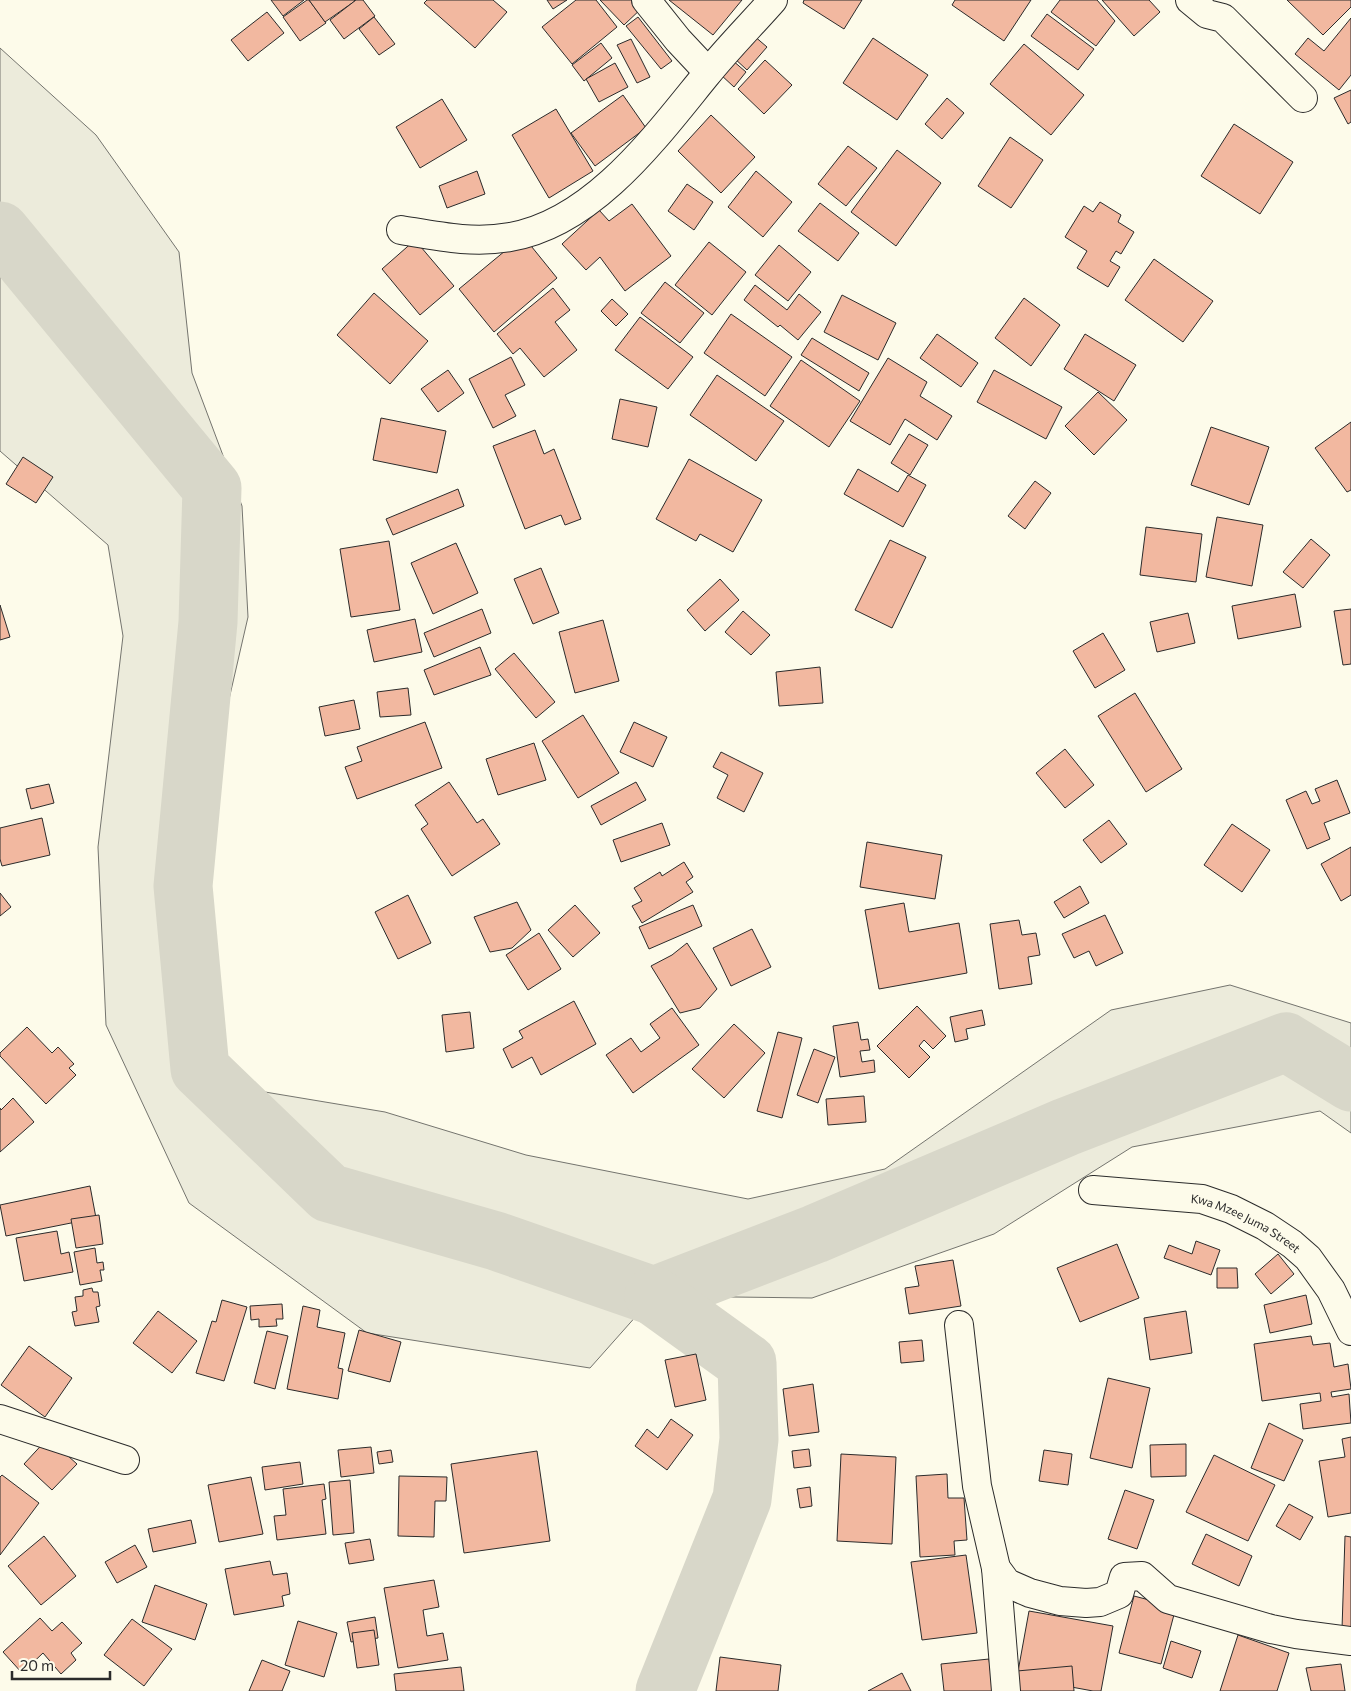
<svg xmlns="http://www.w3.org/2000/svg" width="1351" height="1691" viewBox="0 0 1351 1691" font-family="Commissioner,sans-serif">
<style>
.green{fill:#ecebdb;stroke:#74746e}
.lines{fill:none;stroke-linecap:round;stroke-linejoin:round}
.river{stroke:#d8d7c9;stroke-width:59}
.building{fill:#f2b8a0;stroke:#2b2b2b}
.minor-casing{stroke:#2b2b2b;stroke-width:30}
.minor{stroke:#fdfbea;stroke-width:28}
.labels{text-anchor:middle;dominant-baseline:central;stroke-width:4;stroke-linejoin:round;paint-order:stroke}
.street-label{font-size:12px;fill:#2b2b2b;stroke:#fdfbea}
</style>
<rect width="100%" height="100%" fill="#fdfbea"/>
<polygon class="green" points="0,48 96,135 179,252 192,373 242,506 248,617 203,812 193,1002 241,1088 385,1112 526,1155 748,1199 885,1169 1111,1010 1230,985 1351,1023 1351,1133 1320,1111 1132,1147 994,1234 812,1298 654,1296 590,1368 367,1333 189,1203 106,1025 98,847 123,636 108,545 0,451"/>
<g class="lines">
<g class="river">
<polyline points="0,231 212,488 208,622 183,886 200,1069 329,1193 496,1241 654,1296 815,1234 1066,1127 1286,1042 1351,1082"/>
<polyline points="654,1296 747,1363 749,1439 742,1499 665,1691"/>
</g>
</g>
<g class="building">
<polygon points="271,0 304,0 283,16"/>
<polygon points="307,0 309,0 326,23 300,41 283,17"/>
<polygon points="309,0 354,0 355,1 325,22"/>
<polygon points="356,0 363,0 375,16 344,39 330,20"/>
<polygon points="427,0 493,0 507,12 475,48 424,3"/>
<polygon points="547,0 567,0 553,9"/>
<polygon points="576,0 596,0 617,27 572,64 542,27"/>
<polygon points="600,0 638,0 644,6 624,25"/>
<polygon points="669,0 742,0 713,35"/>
<polygon points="804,0 862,0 844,29 803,3"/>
<polygon points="955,0 1031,0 1004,41 952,5"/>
<polygon points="1060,0 1097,0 1115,21 1096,46 1051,12"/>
<polygon points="1102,0 1149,0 1160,12 1134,36"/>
<polygon points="1287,0 1351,0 1351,7 1323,35"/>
<polygon points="267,12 284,33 248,61 231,40"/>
<polygon points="1047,14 1094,49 1078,70 1031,36"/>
<polygon points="374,17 395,44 379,55 359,29"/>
<polygon points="638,17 672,61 661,69 626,26"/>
<polygon points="1351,18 1351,75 1339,90 1295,54 1308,38 1324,51"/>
<polygon points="753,35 767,47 747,70 733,57"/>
<polygon points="873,38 928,75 897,120 843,83"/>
<polygon points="631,39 650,77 637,83 617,45"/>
<polygon points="601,43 612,58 584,81 572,65"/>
<polygon points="1024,44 1084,95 1051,135 990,84"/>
<polygon points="732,60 746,72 734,87 720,74"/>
<polygon points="765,60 792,85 764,114 738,89"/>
<polygon points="615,63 628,87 599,102 586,79"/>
<polygon points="1351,90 1351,122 1348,124 1334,98"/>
<polygon points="623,95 646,128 595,166 571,133"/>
<polygon points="947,98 964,113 942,139 925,124"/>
<polygon points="442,99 467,140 420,168 396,127"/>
<polygon points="556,109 593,171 549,198 512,135"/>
<polygon points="711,115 755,157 721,193 678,151"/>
<polygon points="1234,124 1293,162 1260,214 1201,176"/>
<polygon points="1010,137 1043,160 1011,208 978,186"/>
<polygon points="848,146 877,168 846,206 818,184"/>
<polygon points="897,150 941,183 896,246 851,212"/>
<polygon points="477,171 485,194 447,208 439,186"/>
<polygon points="756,171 792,202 763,237 728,207"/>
<polygon points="687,184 713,202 694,230 668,211"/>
<polygon points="1100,202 1121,215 1118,222 1134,232 1121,254 1116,251 1110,261 1120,267 1108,287 1077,268 1087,251 1065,237 1084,206 1093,212"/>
<polygon points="820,203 859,233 838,261 798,231"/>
<polygon points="632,204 671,256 625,291 600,257 586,270 562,244 599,210 609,221"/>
<polygon points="523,236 557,278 494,332 459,289"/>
<polygon points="415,240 454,286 420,315 382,269"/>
<polygon points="709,242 746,272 712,315 675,285"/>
<polygon points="779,245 811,272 788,301 755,275"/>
<polygon points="1154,259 1213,301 1183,342 1125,300"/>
<polygon points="665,282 704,313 680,343 641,313"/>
<polygon points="755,285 787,310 799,294 821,312 798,340 780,325 778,327 744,300"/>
<polygon points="553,288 570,310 555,322 577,350 544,377 520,348 513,354 497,334"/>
<polygon points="374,293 428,341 390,384 337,335"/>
<polygon points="842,295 896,323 878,360 824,332"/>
<polygon points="1024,298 1060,325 1031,366 995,338"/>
<polygon points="612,299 628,314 616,326 601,311"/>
<polygon points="731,314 792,357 765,396 704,353"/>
<polygon points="640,317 693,357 668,389 615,350"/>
<polygon points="937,334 978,363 961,387 920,358"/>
<polygon points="1085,334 1136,365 1114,401 1064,369"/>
<polygon points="812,338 869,373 859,391 801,355"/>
<polygon points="511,357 525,385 505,395 516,416 493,428 469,379"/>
<polygon points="888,358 927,382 920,396 952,416 937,440 905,419 890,445 850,421"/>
<polygon points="801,360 860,401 829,447 770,406"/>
<polygon points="448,370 464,393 438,412 421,389"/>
<polygon points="994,370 1062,407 1046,439 977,402"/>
<polygon points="717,375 784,421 756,461 690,415"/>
<polygon points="1098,392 1127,420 1094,455 1065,426"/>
<polygon points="620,399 657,407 648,447 612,439"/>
<polygon points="381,418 446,431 437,473 373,460"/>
<polygon points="1351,422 1351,490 1347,492 1315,448"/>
<polygon points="1211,427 1269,447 1249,505 1191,485"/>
<polygon points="535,430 544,454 554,449 581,519 565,525 561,515 525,529 493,446"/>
<polygon points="909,434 928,445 910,475 891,463"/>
<polygon points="23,457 53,477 36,503 6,484"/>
<polygon points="689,459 762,500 733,552 700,534 696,541 656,519"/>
<polygon points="858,469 898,492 908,475 926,485 903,527 844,494"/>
<polygon points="1035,481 1051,493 1025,529 1008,516"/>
<polygon points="458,489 464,506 393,535 386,519"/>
<polygon points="1217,517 1263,525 1252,586 1206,577"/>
<polygon points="1146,527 1202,534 1196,582 1140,575"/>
<polygon points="1311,539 1330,555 1303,588 1283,572"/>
<polygon points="890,540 926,557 892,628 855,610"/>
<polygon points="389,541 400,610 351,617 340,549"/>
<polygon points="456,543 478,593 433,614 411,563"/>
<polygon points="541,568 559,613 533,624 514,579"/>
<polygon points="720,579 739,600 705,631 687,610"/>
<polygon points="1295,594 1301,627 1238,639 1232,606"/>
<polygon points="0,605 10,637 0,640"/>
<polygon points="482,609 491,633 434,657 424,633"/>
<polygon points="1351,609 1351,664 1343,665 1334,611"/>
<polygon points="743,611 770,635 751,655 725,632"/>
<polygon points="1188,613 1195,643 1157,652 1150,622"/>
<polygon points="415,619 422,652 374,662 367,630"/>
<polygon points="603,620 619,681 575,693 559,632"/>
<polygon points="1103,633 1125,670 1095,688 1073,651"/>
<polygon points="480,647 491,675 434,695 424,670"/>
<polygon points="514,653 555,702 536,718 495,669"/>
<polygon points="820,667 823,703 779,706 776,672"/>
<polygon points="408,688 411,715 380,717 377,692"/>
<polygon points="1135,693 1182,769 1146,792 1098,716"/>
<polygon points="354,700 360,729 325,736 319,707"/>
<polygon points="583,715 619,773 578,798 542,741"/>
<polygon points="425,722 442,768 357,799 345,767 362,761 357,747"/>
<polygon points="634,722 667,737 653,767 620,752"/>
<polygon points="534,743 546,780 498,795 486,759"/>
<polygon points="1065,749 1094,785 1065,808 1036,773"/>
<polygon points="721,752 763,773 744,812 717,798 728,775 713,767"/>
<polygon points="1337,780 1350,813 1324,823 1330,839 1307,849 1286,800 1306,791 1312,804 1320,801 1315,789"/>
<polygon points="449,782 477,823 483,819 500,844 452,876 421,829 428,824 415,805"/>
<polygon points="636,782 646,800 601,825 591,806"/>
<polygon points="49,784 54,803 31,809 26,789"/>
<polygon points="42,818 50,855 2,866 0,859 0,828"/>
<polygon points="1109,820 1127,844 1101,863 1083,840"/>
<polygon points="662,823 670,845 621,862 613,840"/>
<polygon points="1232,824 1270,850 1242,892 1204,865"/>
<polygon points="867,842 942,855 935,899 860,887"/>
<polygon points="1351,847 1351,895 1341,901 1321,864"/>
<polygon points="684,862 693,877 686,882 693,892 642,923 632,906 642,901 634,888 660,872 662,876"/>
<polygon points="1080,886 1089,903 1064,918 1054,902"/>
<polygon points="0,893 11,907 0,916"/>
<polygon points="408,895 431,943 398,959 375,912"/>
<polygon points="517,902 531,930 512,948 490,952 474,917"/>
<polygon points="904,903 909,932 959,923 967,973 879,989 865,910"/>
<polygon points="575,905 600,933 573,957 548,930"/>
<polygon points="693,905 702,926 649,949 639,927"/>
<polygon points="1105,915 1123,953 1096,966 1089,951 1074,958 1062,934"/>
<polygon points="1019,920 1022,935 1036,933 1040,955 1028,957 1032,984 999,989 990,924"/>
<polygon points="752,929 771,967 731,986 713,948"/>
<polygon points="539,933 561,969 528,990 506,955"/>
<polygon points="687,943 717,989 700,1008 680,1013 651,966 672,955"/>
<polygon points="574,1001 596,1044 541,1075 532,1057 512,1068 503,1049 523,1038 519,1031"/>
<polygon points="917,1006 946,1036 933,1049 924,1040 919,1046 930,1057 909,1078 877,1046"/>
<polygon points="672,1008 699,1045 633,1093 606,1055 631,1038 641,1052 660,1038 650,1024"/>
<polygon points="982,1010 985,1025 966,1029 968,1039 955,1042 950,1017"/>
<polygon points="470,1012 474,1048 446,1052 442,1015"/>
<polygon points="858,1022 861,1040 868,1039 870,1050 860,1051 862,1062 874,1060 875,1072 840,1077 833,1026"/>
<polygon points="734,1024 765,1053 724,1098 692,1069"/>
<polygon points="27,1027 52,1053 58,1047 74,1064 69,1068 76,1075 46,1104 0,1056 0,1053"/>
<polygon points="778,1032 802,1038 782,1118 757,1111"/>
<polygon points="814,1049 835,1057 818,1103 797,1095"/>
<polygon points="864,1096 866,1122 828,1125 826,1099"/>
<polygon points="13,1098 34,1122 0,1152 0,1108 1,1110"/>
<polygon points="90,1186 96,1218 6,1236 0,1205"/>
<polygon points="99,1215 103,1244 76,1248 71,1219"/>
<polygon points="57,1231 61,1254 69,1252 73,1272 24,1281 16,1238"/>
<polygon points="1196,1241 1220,1250 1211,1275 1164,1258 1169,1245 1192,1254"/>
<polygon points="1117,1244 1139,1298 1080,1322 1057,1268"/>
<polygon points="95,1248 97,1263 103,1262 104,1270 100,1270 102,1281 80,1285 74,1252"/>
<polygon points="1278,1254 1294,1274 1271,1294 1255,1274"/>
<polygon points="953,1260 961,1306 909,1314 905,1288 919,1286 915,1266"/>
<polygon points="1217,1268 1237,1268 1238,1288 1217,1288"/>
<polygon points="92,1288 93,1292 98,1292 100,1306 96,1307 99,1322 75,1326 72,1312 77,1311 75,1297 83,1296 83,1290"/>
<polygon points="1306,1295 1312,1324 1270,1333 1264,1305"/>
<polygon points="222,1300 247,1307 224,1381 196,1373 212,1321 216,1322"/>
<polygon points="282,1304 283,1319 276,1319 277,1326 259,1327 259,1319 251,1320 250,1306"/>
<polygon points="303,1306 320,1310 317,1327 345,1333 338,1368 343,1369 338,1399 287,1389"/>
<polygon points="158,1311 197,1341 172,1373 133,1343"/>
<polygon points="1186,1311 1192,1353 1150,1360 1144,1318"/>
<polygon points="359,1330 401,1342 390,1382 348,1371"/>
<polygon points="267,1331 288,1336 275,1389 254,1383"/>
<polygon points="1311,1336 1313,1345 1330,1343 1334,1367 1348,1364 1351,1389 1331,1392 1332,1397 1349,1394 1351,1423 1303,1429 1300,1404 1321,1401 1320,1393 1262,1401 1254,1344"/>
<polygon points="922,1340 924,1361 901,1363 899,1342"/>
<polygon points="29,1346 72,1378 45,1417 1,1385"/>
<polygon points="696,1354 706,1400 675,1407 665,1360"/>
<polygon points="1108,1378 1150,1388 1132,1468 1090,1458"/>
<polygon points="813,1384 819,1432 789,1436 783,1389"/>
<polygon points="671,1419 693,1435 667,1470 635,1446 647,1429 658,1438"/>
<polygon points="1269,1423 1303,1440 1284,1481 1251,1468"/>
<polygon points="1351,1437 1351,1513 1328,1517 1319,1461 1345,1457 1342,1439"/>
<polygon points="48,1438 77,1464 52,1490 24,1464"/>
<polygon points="1186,1444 1186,1476 1151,1477 1150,1445"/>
<polygon points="371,1447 374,1473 341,1477 338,1450"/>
<polygon points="809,1449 811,1466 794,1468 792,1451"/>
<polygon points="391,1450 393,1462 379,1464 377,1452"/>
<polygon points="1044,1450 1072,1454 1068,1485 1039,1481"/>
<polygon points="537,1451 550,1541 464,1553 451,1464"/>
<polygon points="841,1454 896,1457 892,1544 837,1541"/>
<polygon points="1214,1455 1275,1485 1248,1541 1186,1512"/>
<polygon points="300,1462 303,1484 265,1490 262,1467"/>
<polygon points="947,1474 948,1498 964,1498 967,1540 954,1541 955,1555 920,1557 916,1476"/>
<polygon points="2,1475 39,1503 0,1555 0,1477"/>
<polygon points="399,1476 447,1477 446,1501 435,1501 434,1537 398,1536"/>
<polygon points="251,1477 263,1534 219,1542 208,1485"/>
<polygon points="350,1480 354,1533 333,1535 329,1482"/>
<polygon points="324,1484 326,1499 322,1500 326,1534 277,1540 274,1516 286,1515 283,1489"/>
<polygon points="810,1487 812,1506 800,1508 797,1489"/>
<polygon points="1125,1490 1154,1500 1137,1549 1108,1539"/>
<polygon points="1289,1504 1313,1517 1300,1540 1276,1526"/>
<polygon points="191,1520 196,1543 153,1552 148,1529"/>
<polygon points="1206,1534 1252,1556 1239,1586 1192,1564"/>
<polygon points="44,1536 76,1576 41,1605 8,1566"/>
<polygon points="1345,1536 1351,1537 1351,1629 1342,1629"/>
<polygon points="370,1539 374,1560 349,1564 345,1543"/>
<polygon points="135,1545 147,1567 117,1583 105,1562"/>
<polygon points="966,1555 977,1633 922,1640 911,1562"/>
<polygon points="270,1561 273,1575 287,1573 290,1594 282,1596 284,1606 234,1615 225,1569"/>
<polygon points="434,1580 439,1607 423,1610 427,1636 443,1633 448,1660 398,1668 384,1588"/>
<polygon points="155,1585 207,1604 195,1640 142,1622"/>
<polygon points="1134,1596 1176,1607 1161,1664 1119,1653"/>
<polygon points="1029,1611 1113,1626 1101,1691 1093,1691 1017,1677"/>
<polygon points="375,1617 378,1638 351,1642 347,1622"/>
<polygon points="40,1618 52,1631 62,1622 82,1643 71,1653 76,1660 61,1674 43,1653 22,1673 3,1652"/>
<polygon points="132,1619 172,1649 144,1686 104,1655"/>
<polygon points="298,1621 337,1633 324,1677 285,1665"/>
<polygon points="374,1630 379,1665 357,1668 352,1633"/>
<polygon points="1238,1635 1289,1653 1277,1691 1220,1691"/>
<polygon points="1171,1641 1201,1651 1192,1678 1163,1668"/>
<polygon points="720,1657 781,1665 778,1691 716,1691"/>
<polygon points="989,1659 993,1691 944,1691 941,1664"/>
<polygon points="262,1660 290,1671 282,1691 249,1691"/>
<polygon points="1341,1664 1345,1691 1311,1691 1306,1668"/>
<polygon points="1072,1666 1074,1691 1019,1691 1017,1671"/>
<polygon points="461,1667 464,1691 396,1691 394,1674"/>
<polygon points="902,1673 911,1691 868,1691"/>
</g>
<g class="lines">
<g class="minor-casing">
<g id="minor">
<polyline points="646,0 678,40 708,72"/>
<polyline points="1190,0 1207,14 1223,18 1303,98"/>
<path d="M401,230C437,236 473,244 510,237C594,223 657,135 707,74C728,48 751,25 773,0"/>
<path id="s1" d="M1093,1190L1202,1199L1231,1209L1265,1226L1292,1244L1308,1258L1331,1290L1351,1331"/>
<polyline points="959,1325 977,1486 996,1568 1007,1583 1030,1593 1060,1601 1086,1603 1100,1602 1119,1594 1124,1577 1142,1576 1168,1599 1271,1629 1296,1634 1351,1641"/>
<polyline points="0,1419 125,1460"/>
<polyline points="996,1568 1006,1691"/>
</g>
</g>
<use href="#minor" class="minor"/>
</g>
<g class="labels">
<g class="street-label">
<text stroke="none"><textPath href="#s1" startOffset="159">Kwa Mzee Juma Street</textPath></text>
</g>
</g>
<path d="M12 1671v8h98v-8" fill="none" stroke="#2b2b2b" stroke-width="2.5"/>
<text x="20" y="1671" font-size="15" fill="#2b2b2b" stroke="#fdfbea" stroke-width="4" paint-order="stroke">20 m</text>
</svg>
